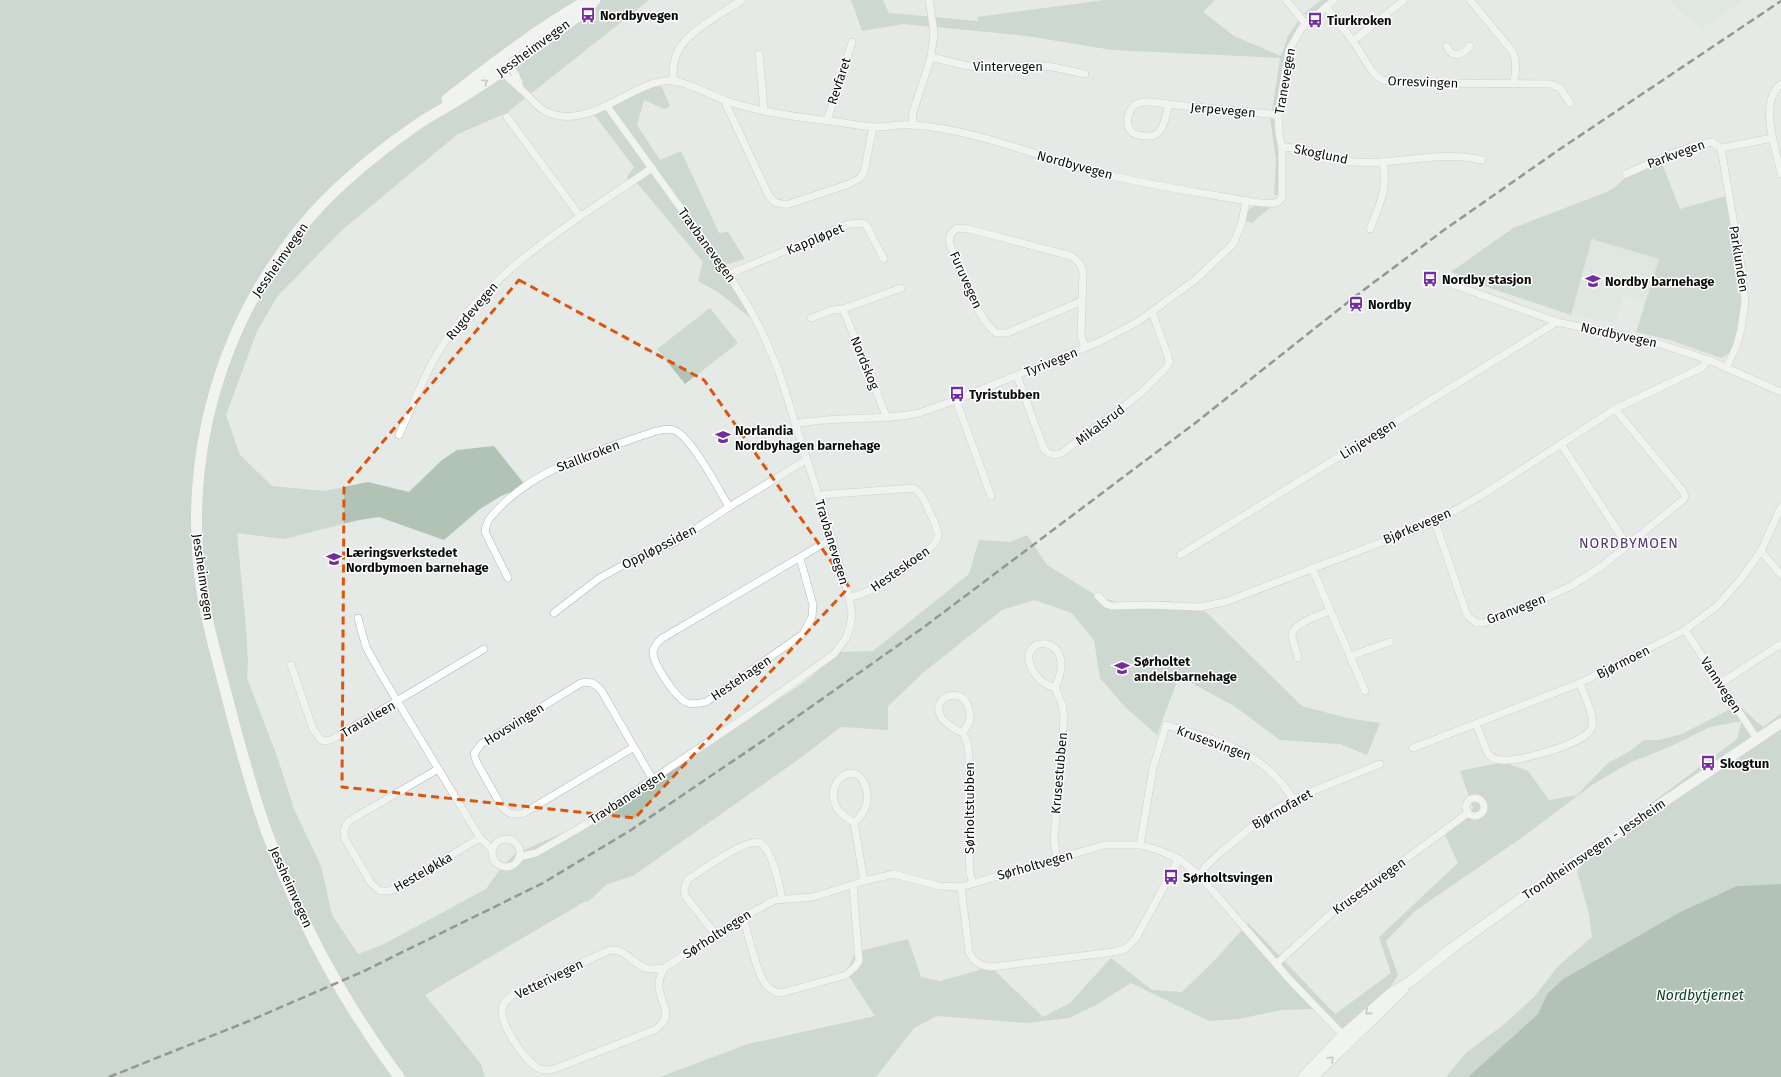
<svg xmlns="http://www.w3.org/2000/svg" width="1781" height="1077" viewBox="0 0 1781 1077" font-family="'Fira Sans',sans-serif">
<style>
.built{fill:#d7e4da}
.green{fill:#b0c3b5}
.water{fill:#76937e}
.lines{fill:none;stroke-linecap:round;stroke-linejoin:round}
.street-casing{stroke:#b1b6b2;stroke-width:8}
.secondary-casing{stroke:#b1b6b2;stroke-width:11}
.primary-casing{stroke:#b1b6b2;stroke-width:12}
.street{stroke:#fff;stroke-width:7}
.secondary{stroke:#fff;stroke-width:10}
.primary{stroke:#fff;stroke-width:11}
.rail{stroke:#323432;stroke-width:2.5;stroke-dasharray:8 4;stroke-linecap:butt}
.oneway{stroke:#9d9e9d}
.marked{fill:none;stroke:#dd550c;stroke-width:3;stroke-dasharray:8 5;stroke-linejoin:round}
.labels{text-anchor:middle;dominant-baseline:central;stroke-width:3;stroke-linejoin:round;paint-order:stroke}
.poi-label{font-size:13px;font-weight:bold;fill:#0b0d0b;stroke:#fff;text-anchor:start}
.street-label{font-size:13px;fill:#0b0d0b;stroke:#fff}
.neighbourhood-label{font-size:14px;letter-spacing:1px;fill:#55346e;stroke:#fff}
.water-label{font-size:14px;font-style:italic;fill:#0c4021;stroke:#fff}
</style>
<rect width="100%" height="100%" fill="#e5eae6"/>
<g class="built">
<polygon points="1669,0 1743,0 1702,28 1678,10"/>
<polygon points="1593,239 1659,259 1645,303 1623,295 1615,323 1571,315"/>
</g>
<g class="green">
<polygon points="0,0 649,0 509,111 506,117 504,114 458,134 341,231 277,297 257,331 226,415 240,455 272,486 324,491 368,482 409,492 442,460 457,450 494,446 526,486 501,496 480,509 444,540 379,517 359,520 284,539 237,533 246,627 248,662 247,678 278,759 294,809 321,866 332,915 358,954 382,945 486,889 501,868 515,854 574,828 699,747 729,732 806,681 838,652 873,651 969,574 979,540 1010,542 1027,535 1047,565 1097,596 1123,604 1169,601 1206,612 1302,706 1347,718 1380,723 1367,755 1340,744 1280,740 1234,706 1179,676 1157,735 1126,708 1100,678 1094,640 1072,613 1034,600 1002,610 924,672 888,706 888,730 841,727 799,759 633,876 607,884 588,902 586,901 425,995 481,1064 485,1077 0,1077"/>
<polygon points="851,0 883,0 889,13 978,21 977,17 1105,0 1215,0 1203,12 1234,36 1281,56 1288,36 1299,20 1299,26 1286,49 1276,108 1272,111 1280,58 1112,50 1027,36 904,24 862,31"/>
<polygon points="1321,0 1329,0 1311,15 1303,14"/>
<polygon points="641,85 662,87 670,106 664,109 644,100 637,125 660,160 681,151 719,233 728,232 745,259 725,265 758,324 718,292 698,281 703,262 632,177 628,180 627,177 634,167 592,112"/>
<path d="M1270,117L1275,121C1276,137 1285,183 1277,196L1274,194L1276,160Z"/>
<path d="M1661,161L1680,209L1726,196C1733,229 1755,328 1729,353C1727,355 1724,356 1721,358L1670,340L1636,332L1659,259L1592,239L1571,315L1490,288L1451,272L1513,228L1607,192L1614,188L1628,175Z"/>
<path d="M1254,206H1272L1252,223L1246,221C1245,214 1248,210 1254,206Z"/>
<polygon points="710,308 738,343 685,384 657,349"/>
<polygon points="1738,705 1763,727 1781,714 1781,884 1737,886 1680,912 1563,979 1547,994 1538,1014 1468,1077 1446,1077 1467,1052 1502,1026 1534,997 1558,966 1592,937 1589,914 1577,871 1601,841 1737,739 1742,721 1710,727 1669,747 1629,763 1592,785 1524,836 1415,911 1386,941 1398,975 1379,1004 1343,1031 1314,1009 1281,1010 1238,1019 1209,1021 1131,983 1096,1005 1069,1018 1026,1023 937,1016 914,1028 876,1077 660,1077 748,1044 875,1016 846,972 856,952 908,939 921,977 940,981 991,967 1043,1017 1070,1003 1111,958 1152,990 1182,992 1215,960 1248,923 1335,1014 1391,973 1379,937 1458,863 1445,835 1473,808 1460,771 1503,762 1528,771 1549,800 1577,795 1608,763 1630,751 1644,740 1659,740 1682,734"/>
</g>
<polygon class="water" points="1781,884 1781,1077 1468,1077 1538,1014 1547,994 1563,979 1680,912 1737,886"/>
<g class="lines">
<g class="street-casing">
<g id="street">
<polyline points="1286,0 1306,24"/>
<path d="M1470,0L1513,52C1517,64 1516,72 1513,84"/>
<polyline points="1326,7 1353,41 1372,71 1377,76 1382,80 1402,83 1551,84 1560,88 1570,103"/>
<polyline points="1353,41 1404,0"/>
<path d="M1447,47C1453,59 1463,55 1470,46"/>
<polyline points="759,54 764,110"/>
<polyline points="931,57 963,65 990,69 1032,65 1053,67 1085,74"/>
<path d="M500,59C512,66 518,75 520,89"/>
<path d="M502,68C506,78 513,82 521,89C535,102 540,113 561,116C601,121 640,77 674,81C692,84 708,94 724,100C737,105 751,108 764,111C789,116 813,119 838,122C850,124 863,126 875,127C887,127 900,124 912,125C974,129 1033,155 1092,171C1137,183 1184,190 1230,198C1242,200 1264,205 1275,203C1279,202 1279,201 1282,198V148L1279,134L1278,115L1289,50L1301,29L1334,0"/>
<path d="M673,81C673,71 673,62 677,53C686,32 723,13 742,0"/>
<path d="M1781,84C1758,102 1776,150 1781,174"/>
<path d="M724,100L768,194C773,203 779,205 789,204L849,184L860,178L864,172L873,127"/>
<path d="M1169,104C1165,117 1164,137 1148,136C1143,136 1137,136 1133,133C1124,126 1127,106 1139,103C1149,100 1164,104 1175,105C1206,108 1238,111 1269,114L1278,115"/>
<polyline points="507,117 580,216"/>
<polyline points="827,121 852,42"/>
<polyline points="912,125 913,112 931,57 934,32 929,0"/>
<path d="M1282,148C1304,145 1323,157 1345,161C1390,168 1436,149 1482,160"/>
<polyline points="1721,148 1742,271 1745,302 1741,329 1737,345 1726,368"/>
<polyline points="1721,148 1773,138"/>
<polyline points="1626,174 1671,154 1693,146 1712,142 1721,148"/>
<path d="M1370,229C1380,203 1388,190 1383,162"/>
<polyline points="729,275 739,270 849,224 862,223 866,225 884,259"/>
<polyline points="1454,285 1557,322 1660,344 1709,360 1781,392"/>
<path d="M1082,301L1007,333H996C976,317 961,271 951,247C948,238 949,234 957,228L969,229L1071,256C1078,261 1081,264 1083,272L1081,335L1085,348"/>
<polyline points="843,309 887,418"/>
<polyline points="811,318 833,310 843,309 901,288"/>
<path d="M1017,376L1044,449C1049,455 1054,456 1062,453L1141,393L1166,368L1169,363L1168,356L1152,312"/>
<polyline points="956,400 991,496"/>
<path d="M795,424C836,415 879,422 919,413L956,400L1101,341L1139,321L1195,280L1233,244L1242,223L1246,200"/>
<path d="M399,435C414,402 427,367 448,337C501,262 578,219 652,168"/>
<polyline points="1561,444 1627,545"/>
<path d="M818,495L914,488C923,495 926,503 930,513C933,520 939,529 938,536C937,550 879,587 866,592C861,595 854,596 849,597"/>
<polyline points="1435,522 1467,615 1476,623 1483,623 1516,611 1571,586 1602,566 1684,499 1685,496 1682,490 1615,409"/>
<polyline points="1761,551 1781,575"/>
<polyline points="1180,555 1557,322"/>
<path d="M800,558L813,605L812,617L803,634L706,702C700,703 694,705 688,703C676,699 653,664 653,652C654,646 658,642 661,639L831,539"/>
<polyline points="1312,568 1365,691"/>
<path d="M508,578L485,532C486,521 492,515 500,507C541,465 602,450 656,431C662,430 668,428 674,430C691,436 719,490 729,507"/>
<polyline points="1098,596 1106,604 1112,606 1150,605 1199,607 1225,602 1435,522 1482,495 1615,409 1701,368 1709,360"/>
<polyline points="554,613 598,579 634,559 673,543 688,534 729,507 806,460"/>
<polyline points="358,618 366,647 381,674 480,838 493,850"/>
<polyline points="1685,630 1757,739"/>
<polyline points="1350,656 1390,642"/>
<path d="M1298,658C1297,651 1293,643 1292,636C1292,623 1320,615 1330,611"/>
<polyline points="291,665 313,729 321,740 326,741 333,739 484,649"/>
<polyline points="1721,683 1781,644"/>
<path d="M1055,688C1045,685 1037,679 1032,669C1014,633 1081,632 1055,688L1062,704L1064,718L1054,840L1057,859"/>
<path d="M1476,724L1488,754C1492,758 1496,760 1502,760C1518,762 1587,744 1592,727C1595,717 1584,694 1580,683"/>
<path d="M963,733C911,711 957,678 968,706C969,710 970,715 970,719C969,724 965,729 963,733L967,742L969,754V852L970,874L973,883"/>
<path d="M634,747L524,813C515,815 509,815 502,807L477,763L474,754L481,744L581,683C590,681 594,683 601,690L653,780"/>
<polyline points="1413,748 1580,683 1685,630 1717,606 1740,580 1761,551 1781,507"/>
<path d="M438,769L349,821C344,827 343,831 345,839L371,883L380,891H390L480,838"/>
<circle cx="1475" cy="807" r="9"/>
<path d="M854,823C849,819 844,816 840,812C817,785 860,751 867,793C869,805 863,814 854,823L864,881"/>
<circle cx="506" cy="853" r="14"/>
<path d="M1140,845L1153,768L1166,725C1220,742 1260,748 1293,799"/>
<polyline points="519,857 536,853 583,826 750,714 834,654 846,638 850,627 852,614 849,597 824,513 778,369 762,332 751,311 729,275 607,106"/>
<polyline points="1200,876 1205,867 1221,852 1264,817 1293,799 1380,764"/>
<path d="M961,887L969,952C974,962 980,966 991,967L1114,952L1125,949L1136,938L1179,859"/>
<path d="M743,917C748,933 757,976 767,986C771,990 775,992 781,993L846,975L855,967L859,961L853,885"/>
<path d="M716,935L686,897L684,891L687,880C699,872 747,837 760,843C772,849 780,886 782,899"/>
<polyline points="1276,964 1336,909 1356,893 1399,864 1468,813"/>
<path d="M664,968C662,973 659,978 659,984C658,1003 678,1015 654,1030L557,1068C551,1070 544,1071 538,1068C525,1061 497,1022 503,1006C505,999 515,994 522,990L610,950C626,949 632,963 645,968C651,970 658,969 664,968L743,917L775,900L813,897L864,881L894,874L939,886L961,887L1104,845H1140L1158,850L1179,859L1200,876L1290,980L1346,1038"/>
</g>
</g>
<g class="secondary-casing">
<g id="secondary">
<polyline points="1303,1077 1343,1035 1391,993 1411,981 1452,948 1530,892 1781,723"/>
<polyline points="1313,1077 1403,990"/>
</g>
</g>
<g class="primary-casing">
<g id="primary">
<path d="M447,99C492,64 539,28 588,0"/>
<path d="M399,1077C343,1002 298,918 266,830C253,794 243,757 233,720C220,667 202,613 198,558C189,444 222,330 291,240C320,201 358,168 397,139C408,132 418,123 429,117C447,107 465,96 483,84C517,61 549,37 582,13L595,0"/>
</g>
</g>
<use href="#street" class="street"/>
<use href="#secondary" class="secondary"/>
<use href="#primary" class="primary"/>
<polyline class="rail" points="109,1077 249,1021 362,972 543,883 631,830 764,740 924,627 1194,424 1357,295 1444,230 1560,149 1781,1"/>
</g>
<defs><path id="oneway-chevron" d="M-2-3.5L2.5 0L-2 3.5" fill="none" stroke-width="1.6" stroke-linecap="round" stroke-linejoin="round"/></defs>
<g class="oneway">
<use href="#oneway-chevron" transform="translate(485 82) rotate(-34)"/>
<use href="#oneway-chevron" transform="translate(1368 1012) rotate(139)"/>
<use href="#oneway-chevron" transform="translate(1331 1059) rotate(-45)"/>
</g>
<path d="M0 0H1781V1077H0ZM519,280L704,380L849,587L635,818L342,787L344,488Z" fill="#e5eae6" fill-opacity=".55" fill-rule="evenodd"/>
<path class="marked" d="M519,280L704,380L849,587L635,818L342,787L344,488Z"/>
<defs>
<g id="bus-bare" transform="scale(1.2)"><path d="M-5-6H5V4H4V6H2V4H-2V6H-4V4H-5ZM-3.5-4V0h7V-4ZM-3.5 1.2v1.5H-2V1.2ZM2 1.2v1.5H3.5V1.2Z" fill="#742da0" stroke="#fff" stroke-width="2.5" paint-order="stroke"/></g>
<g id="school-bare" transform="scale(1.2)"><path d="M0-5L7-2L0 1L-7-2ZM-4 1L0 2.5L4 1V4Q0 6-4 4Z" fill="#742da0" stroke="#fff" stroke-width="2.5" paint-order="stroke"/></g>
<g id="station-bare" transform="scale(1.2)"><path d="M-3-6H3Q5-6 5-4V2Q5 4 3 4L4.5 6H3L1.5 4h-3L-3 6H-4.5L-3 4Q-5 4-5 2V-4Q-5-6-3-6ZM-3.5-4v3h7v-3ZM-3.5 1v1.5H-2V1ZM2 1v1.5H3.5V1Z" fill="#742da0" stroke="#fff" stroke-width="2.5" paint-order="stroke"/></g>
</defs>
<g fill-rule="evenodd">
<use href="#bus-bare" x="588" y="15"/>
<use href="#bus-bare" x="1315" y="20"/>
<use href="#bus-bare" x="1430" y="279"/>
<use href="#school-bare" x="1593" y="281"/>
<use href="#station-bare" x="1356" y="304"/>
<use href="#bus-bare" x="957" y="394"/>
<use href="#school-bare" x="723" y="437"/>
<use href="#school-bare" x="334" y="559"/>
<use href="#school-bare" x="1122" y="668"/>
<use href="#bus-bare" x="1708" y="763"/>
<use href="#bus-bare" x="1171" y="877"/>
</g>
<g class="labels">
<g class="poi-label">
<text x="600" y="15">Nordbyvegen</text>
<text x="1327" y="20">Tiurkroken</text>
<text x="1442" y="279">Nordby stasjon</text>
<text x="1605" y="281">Nordby barnehage</text>
<text x="1368" y="304">Nordby</text>
<text x="969" y="394">Tyristubben</text>
<text x="735" y="430">Norlandia<tspan x="735" dy="15">Nordbyhagen barnehage</tspan></text>
<text x="346" y="552">Læringsverkstedet<tspan x="346" dy="15">Nordbymoen barnehage</tspan></text>
<text x="1134" y="661">Sørholtet<tspan x="1134" dy="15">andelsbarnehage</tspan></text>
<text x="1720" y="763">Skogtun</text>
<text x="1183" y="877">Sørholtsvingen</text>
</g>
<g class="street-label">
<text transform="translate(533 48) rotate(-36)">Jessheimvegen</text>
<text x="1008" y="66">Vintervegen</text>
<text transform="translate(839 81) rotate(-72)">Revfaret</text>
<text transform="translate(1285 81) rotate(-80)">Tranevegen</text>
<text transform="translate(1423 82) rotate(2)">Orresvingen</text>
<text transform="translate(1223 110) rotate(5)">Jerpevegen</text>
<text transform="translate(1321 154) rotate(12)">Skoglund</text>
<text transform="translate(1676 154) rotate(-20)">Parkvegen</text>
<text transform="translate(1075 165) rotate(15)">Nordbyvegen</text>
<text transform="translate(815 239) rotate(-23)">Kappløpet</text>
<text transform="translate(707 245) rotate(54)">Travbanevegen</text>
<text transform="translate(1739 259) rotate(81)">Parklunden</text>
<text transform="translate(280 260) rotate(-55)">Jessheimvegen</text>
<text transform="translate(966 280) rotate(66)">Furuvegen</text>
<text transform="translate(472 311) rotate(-49)">Rugdevegen</text>
<text transform="translate(1619 335) rotate(12)">Nordbyvegen</text>
<text transform="translate(1051 362) rotate(-22)">Tyrivegen</text>
<text transform="translate(865 363) rotate(68)">Nordskog</text>
<text transform="translate(1100 425) rotate(-37)">Mikalsrud</text>
<text transform="translate(1368 439) rotate(-32)">Linjevegen</text>
<text transform="translate(588 456) rotate(-21)">Stallkroken</text>
<text transform="translate(1417 526) rotate(-23)">Bjørkevegen</text>
<text transform="translate(832 542) rotate(73)">Travbanevegen</text>
<text transform="translate(659 547) rotate(-27)">Oppløpssiden</text>
<text transform="translate(900 569) rotate(-35)">Hesteskoen</text>
<text transform="translate(203 577) rotate(82)">Jessheimvegen</text>
<text transform="translate(1516 609) rotate(-21)">Granvegen</text>
<text transform="translate(1623 662) rotate(-27)">Bjørmoen</text>
<text transform="translate(741 678) rotate(-34)">Hestehagen</text>
<text transform="translate(1721 685) rotate(57)">Vannvegen</text>
<text transform="translate(368 719) rotate(-30)">Travalleen</text>
<text transform="translate(514 724) rotate(-32)">Hovsvingen</text>
<text transform="translate(1214 743) rotate(20)">Krusesvingen</text>
<text transform="translate(1059 773) rotate(-85)">Krusestubben</text>
<text transform="translate(627 797) rotate(-33)">Travbanevegen</text>
<text transform="translate(969 808) rotate(-90)">Sørholtstubben</text>
<text transform="translate(1282 809) rotate(-30)">Bjørnofaret</text>
<text transform="translate(1594 849) rotate(-34)">Trondheimsvegen - Jessheim</text>
<text transform="translate(1035 865) rotate(-16)">Sørholtvegen</text>
<text transform="translate(423 872) rotate(-30)">Hesteløkka</text>
<text transform="translate(1369 886) rotate(-36)">Krusestuvegen</text>
<text transform="translate(291 887) rotate(66)">Jessheimvegen</text>
<text transform="translate(717 934) rotate(-33)">Sørholtvegen</text>
<text transform="translate(549 979) rotate(-26)">Vetterivegen</text>
</g>
<g class="neighbourhood-label">
<text x="1629" y="543">NORDBYMOEN</text>
</g>
<g class="water-label">
<text x="1700" y="995">Nordbytjernet</text>
</g>
</g>
</svg>
